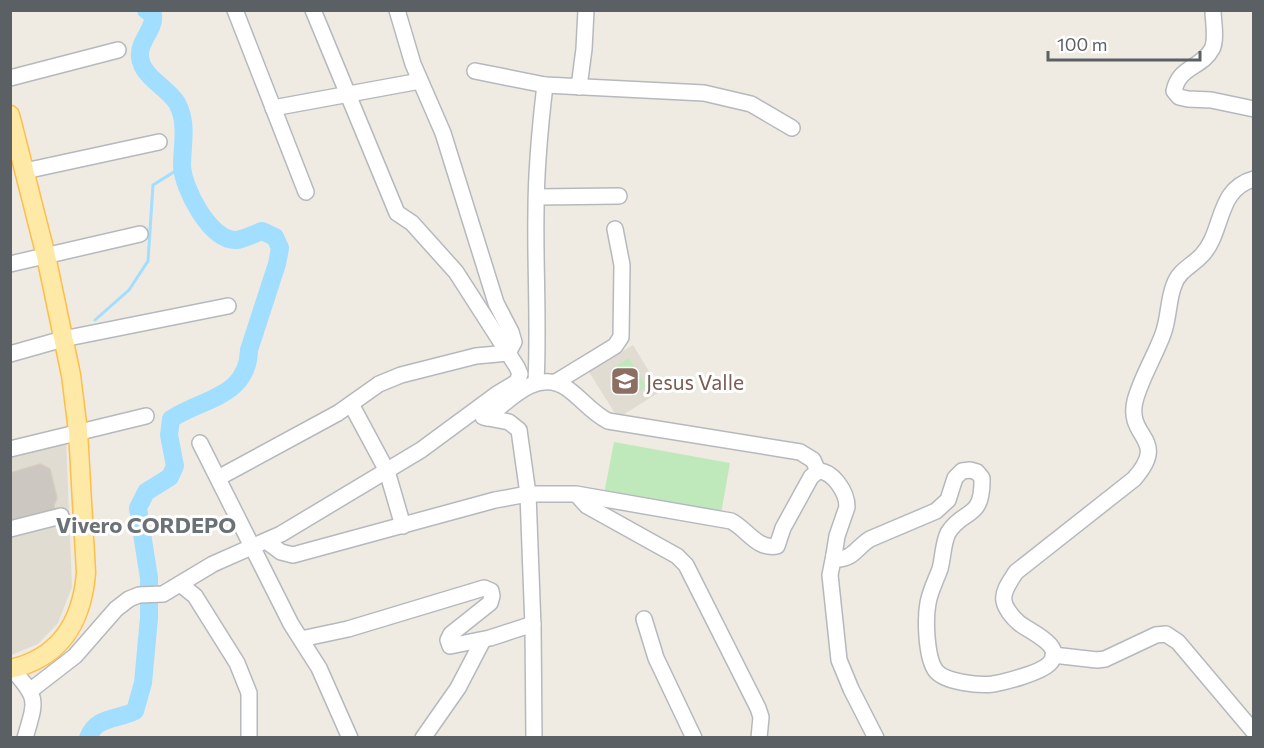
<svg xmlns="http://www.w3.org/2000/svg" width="1264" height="748" viewBox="0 0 1264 748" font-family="Commissioner,sans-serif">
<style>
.education{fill:#e1dcd2}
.green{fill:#bfe9bb}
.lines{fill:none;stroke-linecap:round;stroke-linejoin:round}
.stream{stroke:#a1deff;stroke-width:3}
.river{stroke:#a1deff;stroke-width:18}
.building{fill:#ccc7c1;stroke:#d4ccbf;stroke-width:1.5}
.minor-casing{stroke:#b5b9be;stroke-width:18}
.major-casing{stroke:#ffbd4a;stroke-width:21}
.minor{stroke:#fff;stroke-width:15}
.major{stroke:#ffe9a6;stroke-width:18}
.labels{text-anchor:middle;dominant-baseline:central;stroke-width:6;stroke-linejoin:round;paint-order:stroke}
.education-label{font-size:21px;fill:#785e54;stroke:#fff;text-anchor:start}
.neighbourhood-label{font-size:22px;font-weight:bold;fill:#6b7276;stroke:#fff}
</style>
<rect width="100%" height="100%" fill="#efebe2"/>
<g class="education">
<polygon points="633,345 661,391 618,418 589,372"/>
<polygon points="66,439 72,587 58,623 38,644 11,655 10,452"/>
</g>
<g class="green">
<polygon points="629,358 646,387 631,396 613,368"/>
<polygon points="614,442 730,463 719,525 602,504"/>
</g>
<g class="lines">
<polyline class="stream" points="95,320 129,290 148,261 153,185 182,167"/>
<path class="river" d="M88,738C96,716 117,720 135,711L143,683L149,618V578L138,508L146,492L170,477L175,466L169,435L171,419C203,398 248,397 249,350L277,264L280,248L275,237L262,231C254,234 244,239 236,240C210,241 183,188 182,166C182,145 188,123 177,103C167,87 142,77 140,57C138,41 155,30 153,15L146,10"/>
</g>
<polygon class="building" points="40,464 50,469 57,498 54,505 55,512 10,525 10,473"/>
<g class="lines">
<g class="minor-casing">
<g id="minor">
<polyline points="235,10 306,192"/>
<path d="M1213,10C1213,21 1217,39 1212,49C1202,68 1179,66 1174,91L1179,97L1188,99L1211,100L1254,109"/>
<polyline points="475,71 545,85 704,93 751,104 792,128"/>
<polyline points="10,78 118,50"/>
<polyline points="579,87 584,49 586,10"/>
<polyline points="273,108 420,81"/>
<polyline points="25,171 159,142"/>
<polyline points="537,197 619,196"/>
<polyline points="10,264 140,234"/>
<polyline points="10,354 63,339 228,306"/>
<path d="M536,382C539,325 535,269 536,212C536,170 540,127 545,85"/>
<polyline points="556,382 615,346 621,337 622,265 615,229"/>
<polyline points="351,404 387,471 403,526"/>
<polyline points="483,417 509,422 519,430 528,494 533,627 534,738"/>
<path d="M487,418C509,400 538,367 568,389C582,399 592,413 608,421L800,452L813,460L818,471"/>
<polyline points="200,443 291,624 319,668 350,738"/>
<polyline points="10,449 146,416"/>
<polyline points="218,478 338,413 379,384 401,375 476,356 508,353 514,342 511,332 496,303 443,133 413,64 397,10"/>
<polyline points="577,495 587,506 677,556 686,565 758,708 761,717 759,738"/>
<polyline points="10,529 61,516"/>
<path d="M266,541L281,552L293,555L495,500L528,494H576L731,521C747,529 757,550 777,546L783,528L811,477L818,471C833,471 847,492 847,507L837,536L834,555L838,559C853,559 858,546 870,539L936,511L948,500L955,478L962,471L970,470L977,472L982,478C983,521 963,508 948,533C943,543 943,558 940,569C936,580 930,591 928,603C925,619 926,658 936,671C945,682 979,686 993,684C1005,682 1040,673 1049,664C1067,646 1030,632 1019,623C1013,618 1005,608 1004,601C1002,591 1011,580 1016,572L1134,479C1170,438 1126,439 1135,401C1141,378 1155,356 1163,334C1169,318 1168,300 1174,285C1179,270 1192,266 1202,255C1224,232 1216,189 1254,179"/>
<polyline points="834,555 830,575 839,660 851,689 876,738"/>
<polyline points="180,584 195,596 237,663 249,693 249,738"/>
<polyline points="644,619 656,658 694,738"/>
<polyline points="301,639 348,629 484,588 491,591 492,596 490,603 451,634 448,640 450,646 490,638 533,624"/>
<polyline points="1053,655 1097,660 1105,659 1156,635 1166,634 1178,642 1254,732"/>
<path d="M12,669C39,699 36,700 25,738"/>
<polyline points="31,690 75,656 116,609 129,599 139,595 163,594 213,564 281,534 421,450 497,394 517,382 520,374 517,367 456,272 412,223 397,213 313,10"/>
<polyline points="423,738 458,688 483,640"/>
</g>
</g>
<g class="major-casing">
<path id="major" d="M10,115L46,256L71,375L78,431L86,573C82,621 61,658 10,669"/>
</g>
<use href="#minor" class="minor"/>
<use href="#major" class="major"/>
</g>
<defs>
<g id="school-square" transform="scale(1.5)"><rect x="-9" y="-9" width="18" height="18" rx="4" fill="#8d6e63" stroke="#fff"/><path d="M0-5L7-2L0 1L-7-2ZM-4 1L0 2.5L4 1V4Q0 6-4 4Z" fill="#fff"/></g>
</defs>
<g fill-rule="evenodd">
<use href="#school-square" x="625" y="381"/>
</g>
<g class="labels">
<g class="education-label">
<text x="646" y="381">Jesus Valle</text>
</g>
<g class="neighbourhood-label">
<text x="146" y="524">Vivero CORDEPO</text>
</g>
</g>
<rect width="1264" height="748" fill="none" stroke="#5a6064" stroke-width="24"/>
<path d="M1048 51v9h152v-9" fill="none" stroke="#5a6064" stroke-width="3"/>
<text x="1057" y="51" font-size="18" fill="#5a6064" stroke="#ffffff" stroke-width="4.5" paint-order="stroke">100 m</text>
</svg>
